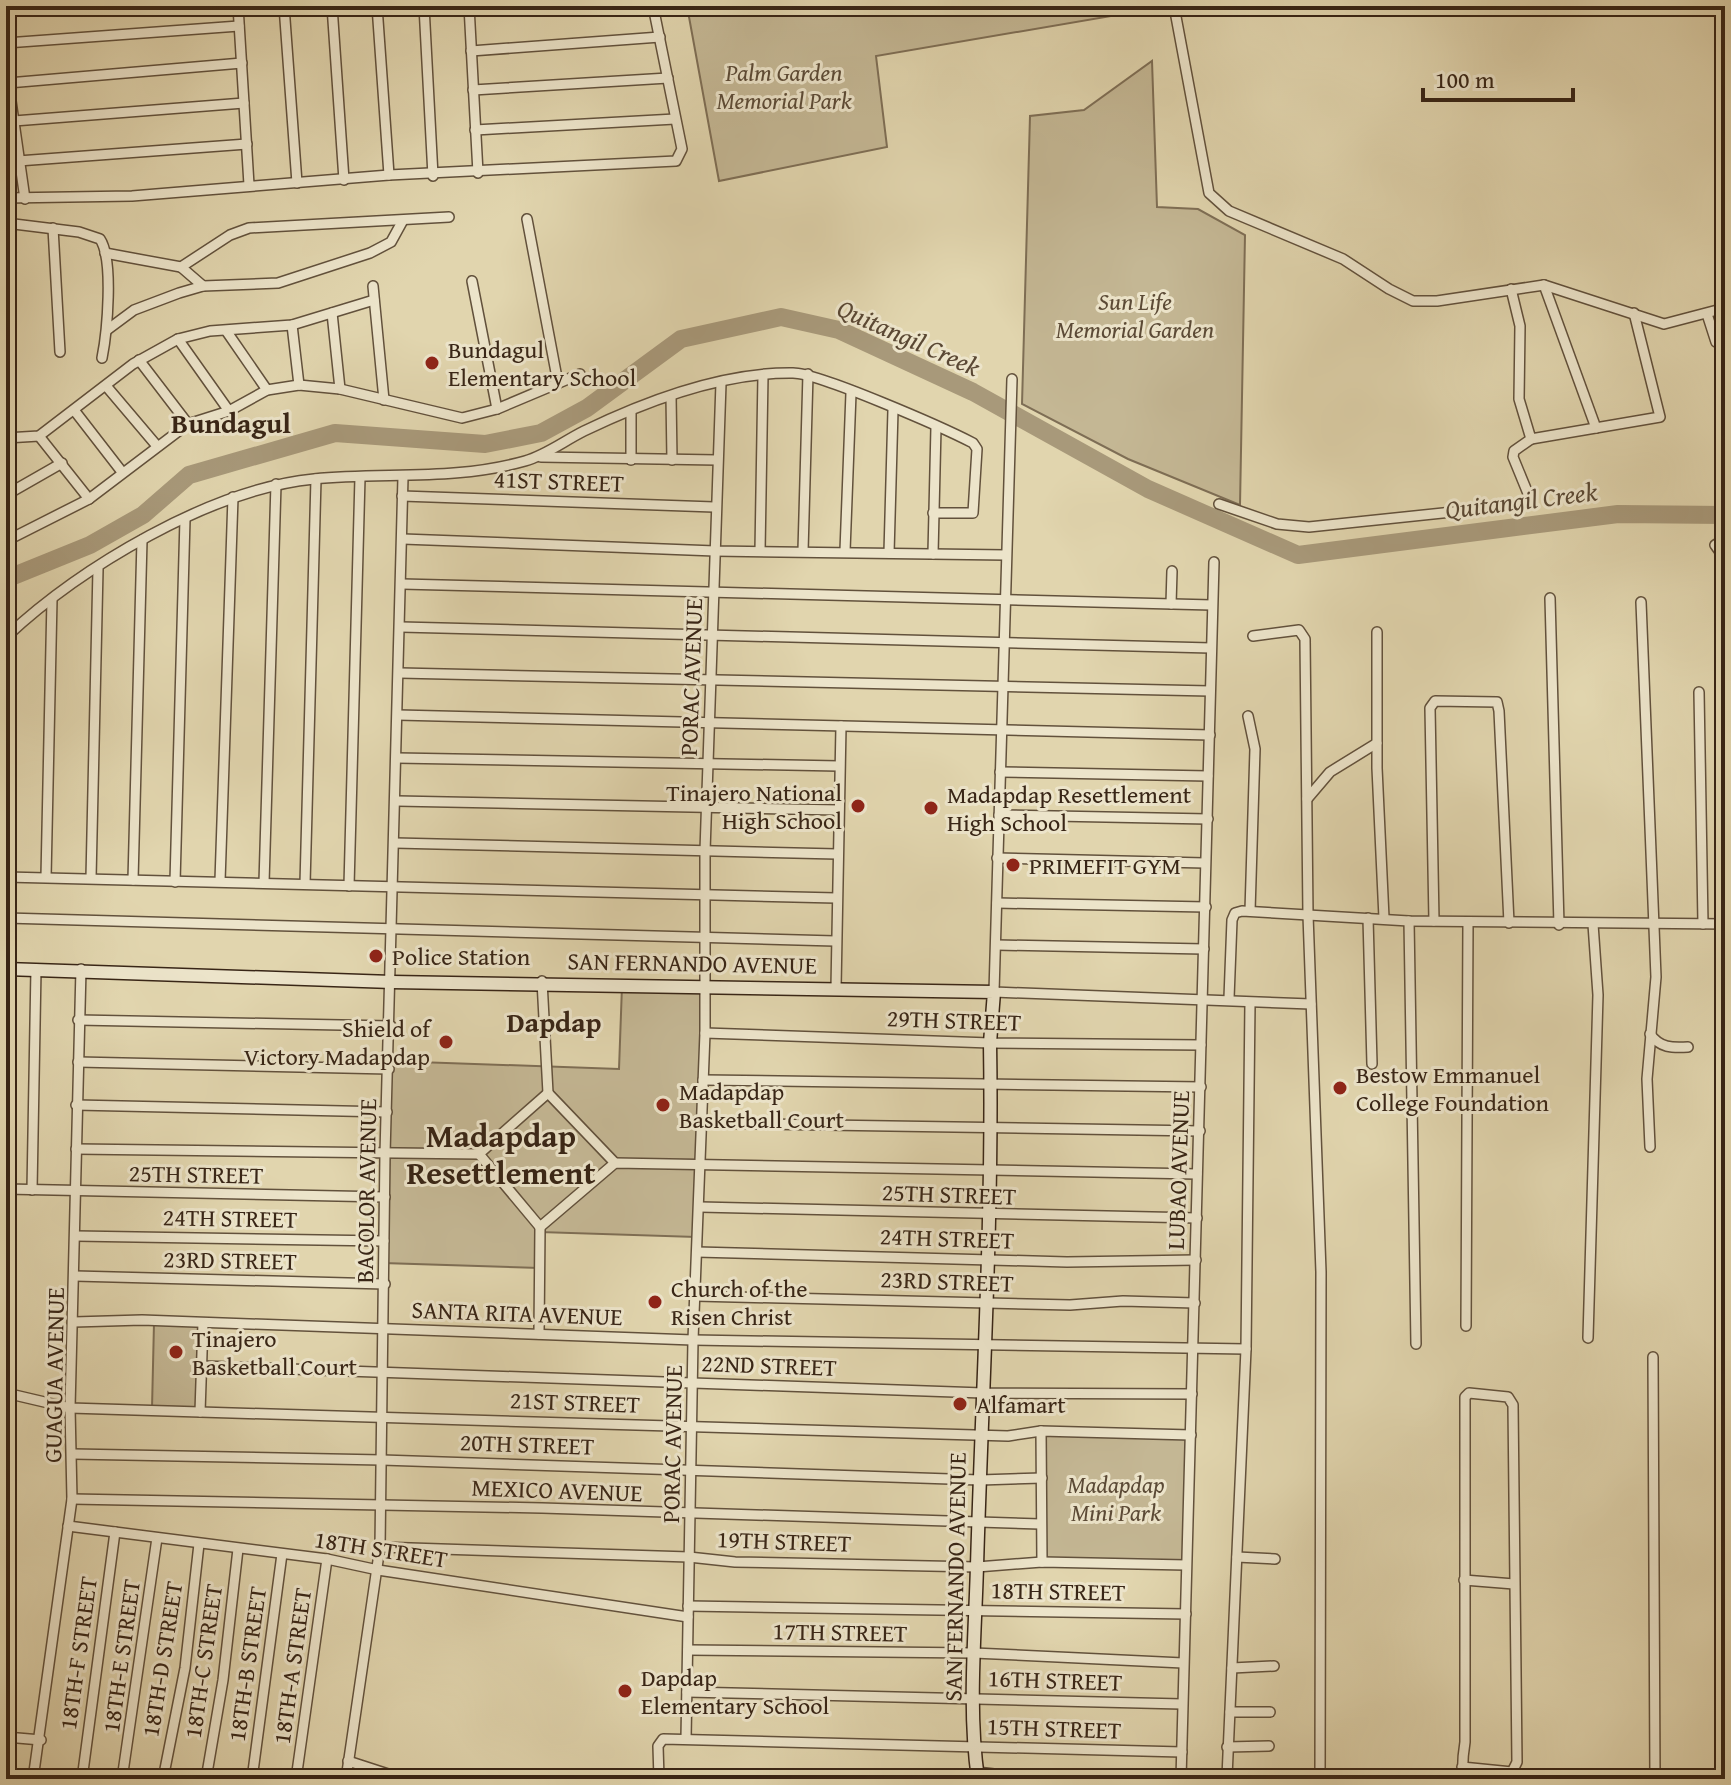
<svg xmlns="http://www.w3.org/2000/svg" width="1731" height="1785" viewBox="0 0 1731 1785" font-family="'Gentium Book Plus',serif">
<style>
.green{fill:#c4b794;stroke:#7e6e55;stroke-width:2}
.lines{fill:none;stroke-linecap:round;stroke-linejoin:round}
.river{stroke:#a8997a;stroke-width:18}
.minor-casing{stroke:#62513c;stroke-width:12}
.secondary-casing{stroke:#382516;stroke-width:15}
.minor{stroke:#ece4ca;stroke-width:9}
.secondary{stroke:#ece4ca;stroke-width:12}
.poi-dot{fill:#8f2418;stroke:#ece4ca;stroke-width:3}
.labels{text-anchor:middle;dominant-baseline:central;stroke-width:6;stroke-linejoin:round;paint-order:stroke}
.park-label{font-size:24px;font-style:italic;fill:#5b4a36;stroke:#ece4ca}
.poi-label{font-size:24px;fill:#382516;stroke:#ece4ca;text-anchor:start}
.street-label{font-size:24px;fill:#382516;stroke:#ece4ca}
.water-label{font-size:26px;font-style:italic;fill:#5a4834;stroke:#ece4ca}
.quarter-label{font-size:28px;font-weight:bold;fill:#382516;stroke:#ece4ca}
.district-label{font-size:32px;font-weight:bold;fill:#382516;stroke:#ece4ca}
</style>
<rect width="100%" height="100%" fill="#e1d5ae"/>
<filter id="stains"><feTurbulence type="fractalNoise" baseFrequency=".0025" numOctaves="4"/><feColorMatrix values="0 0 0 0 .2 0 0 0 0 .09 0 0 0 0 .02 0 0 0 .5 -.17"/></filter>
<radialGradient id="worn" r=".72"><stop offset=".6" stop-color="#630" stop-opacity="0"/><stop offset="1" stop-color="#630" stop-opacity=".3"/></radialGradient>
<g class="green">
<polygon points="687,6 1164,6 1164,7 876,56 887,147 719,181"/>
<polygon points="1152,61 1157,207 1198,209 1245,235 1240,505 1128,459 1022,404 1030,116 1084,110"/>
<polygon points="622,986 704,989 696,1237 540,1232 539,1268 383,1263 390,1061 619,1069"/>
<polygon points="154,1323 199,1324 197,1409 152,1408"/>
<polygon points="1041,1431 1191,1435 1186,1565 1042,1562"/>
</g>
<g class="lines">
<polyline class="river" points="6,579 90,545 143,515 189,475 335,433 485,444 541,433 587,408 681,339 781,317 839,330 973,392 1148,489 1298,555 1618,514 1725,515"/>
<g class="minor-casing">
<g id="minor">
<polyline points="238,6 249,185"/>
<polyline points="284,6 297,183"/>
<polyline points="332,6 344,180"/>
<polyline points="377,6 389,175"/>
<polyline points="424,6 433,176"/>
<polyline points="469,6 478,173"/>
<polyline points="1174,6 1209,193 1229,211 1343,259 1389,289 1413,301 1437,301 1544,285 1664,324 1725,308"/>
<polyline points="469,10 522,6"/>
<polyline points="6,43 239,26"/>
<polyline points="471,51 660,37"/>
<polyline points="6,66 25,199"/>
<polyline points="8,83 242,63"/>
<polyline points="473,90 668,78"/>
<polyline points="14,121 244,103"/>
<polyline points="475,130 675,119"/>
<polyline points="18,161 247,144"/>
<polyline points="6,198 132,196 389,175 676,161 682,149 653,6"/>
<polyline points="527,219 558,383"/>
<path d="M6,223L79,232L100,239C114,260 107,333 102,358"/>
<polyline points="53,228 60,352"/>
<polyline points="105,253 181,267 230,235 249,228 449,217"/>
<polyline points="181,267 203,286"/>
<polyline points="472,281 497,409"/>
<polyline points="1544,285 1596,428"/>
<polyline points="373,286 384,400"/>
<polyline points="1511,289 1520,326 1519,399 1531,439 1660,417 1634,313"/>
<polyline points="332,313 340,389"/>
<polyline points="1707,314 1716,342"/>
<polyline points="292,325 299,385"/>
<polyline points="107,330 134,310 179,293 203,286 278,283 370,253 391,242 402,222"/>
<polyline points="227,332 267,390"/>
<polyline points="178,339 229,411"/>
<polyline points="139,360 188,424"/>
<polyline points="1012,379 994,992 1311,1004"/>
<polyline points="107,387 157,446"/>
<polyline points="671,396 672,460"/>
<polyline points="74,410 122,472"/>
<polyline points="631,411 631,460"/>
<polyline points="39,436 89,499"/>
<polyline points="6,438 39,436 133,364 178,339 210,331 292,325 374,300"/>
<polyline points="541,457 717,460"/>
<polyline points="6,495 62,463"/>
<polyline points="402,496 714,507"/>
<polyline points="1219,504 1277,524 1309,527 1529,504 1529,496 1513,457 1514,451 1531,439"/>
<polyline points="403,539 715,551 1006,555"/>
<polyline points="1725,539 1715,545 1725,559"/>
<polyline points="6,541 89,499 188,424 229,411 267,390 299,385 340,389 462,418 497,409 580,374"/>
<polyline points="760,551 763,375"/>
<polyline points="803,551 808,374"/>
<polyline points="845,551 851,393"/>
<polyline points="889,553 893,410"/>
<polyline points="933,554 936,427"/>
<polyline points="402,584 1212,605"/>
<polyline points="1550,598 1559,925"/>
<polyline points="1641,602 1656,977 1647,1079 1650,1147"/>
<polyline points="1171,604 1172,571"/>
<polyline points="401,627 1211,648"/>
<polyline points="1377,632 1377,768 1384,918"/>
<polyline points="1253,636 1299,630 1305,639 1308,915 1321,1272 1320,1779"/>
<path d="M6,637C81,567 211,489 314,479C386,472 454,481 525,461C546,455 564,441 584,431C646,401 723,372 793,373C819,373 944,428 973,443L977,449L973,513H933"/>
<polyline points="400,673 1210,691"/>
<polyline points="1699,692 1703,924"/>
<polyline points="398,715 1210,735"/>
<polyline points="1248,716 1255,749 1250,911"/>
<polyline points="397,758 839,766"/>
<polyline points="6,759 9,634"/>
<polyline points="1000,772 1208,776"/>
<polyline points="1307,799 1330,772 1377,743"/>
<polyline points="397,801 838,810"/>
<polyline points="999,815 1208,819"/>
<polyline points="395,843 837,854"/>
<polyline points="997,858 1205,863"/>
<polyline points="6,877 836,898"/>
<polyline points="46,877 52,599"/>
<polyline points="91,878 98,569"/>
<polyline points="133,880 142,540"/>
<polyline points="220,881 233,497"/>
<polyline points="175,882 185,519"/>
<polyline points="264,883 276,484"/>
<polyline points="305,884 316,479"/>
<polyline points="349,886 360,477"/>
<polyline points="997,903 1206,907"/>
<polyline points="6,918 835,941"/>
<polyline points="1368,918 1372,1064"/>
<polyline points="1409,921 1416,1344"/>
<polyline points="1434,921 1430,708 1435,701 1497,702 1499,711 1509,923"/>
<polyline points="997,945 1204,949"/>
<polyline points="542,981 548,1093"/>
<polyline points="836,988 841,726"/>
<polyline points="1229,998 1232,920 1235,913 1242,911 1409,921 1725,924"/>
<polyline points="78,1020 391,1026"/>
<polyline points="705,1033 990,1043 1201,1045"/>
<path d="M1650,1034C1660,1048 1672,1048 1688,1047"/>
<polyline points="78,1062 389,1069"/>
<polyline points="703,1080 1201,1087"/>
<polyline points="76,1105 387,1112"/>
<polyline points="702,1123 1200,1131"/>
<polyline points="76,1149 479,1154 548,1093 615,1163"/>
<polyline points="479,1154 540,1227 615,1163 1197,1174"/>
<polyline points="6,1189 385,1197"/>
<polyline points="32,1190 36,969"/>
<polyline points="700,1207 1197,1218"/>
<polyline points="76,1236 384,1241"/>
<polyline points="697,1252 1067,1262 1196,1260"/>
<polyline points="75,1276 385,1284"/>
<polyline points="696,1296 1070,1305 1123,1301 1195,1303"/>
<polyline points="74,1322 142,1320 693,1340 1246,1349"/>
<polyline points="1466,1326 1468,922"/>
<polyline points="539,1334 540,1227"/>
<polyline points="1588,1338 1598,995 1593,924"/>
<polyline points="1653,1357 1655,1779"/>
<polyline points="202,1366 983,1393 1192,1394"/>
<polyline points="6,1393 70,1408 200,1412 1008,1436 1041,1431 1191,1435"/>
<polyline points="200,1412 203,1323"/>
<polyline points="1041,1431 1042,1562"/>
<polyline points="73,1454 382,1460 980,1480 1042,1478"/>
<polyline points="72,1499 542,1508 1040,1524"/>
<polyline points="68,1526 327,1559 378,1570 688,1617"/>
<polyline points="380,1547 689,1557 735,1562 977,1567 1042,1562 1186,1565"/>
<polyline points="1237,1557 1275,1559"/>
<polyline points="1464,1580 1514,1584"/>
<polyline points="688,1606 1186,1614"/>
<polyline points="688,1650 974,1653 1183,1663"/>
<polyline points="1232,1668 1274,1666"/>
<polyline points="687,1692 1182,1704"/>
<polyline points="1230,1712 1270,1712"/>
<polyline points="6,1737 41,1740"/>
<polyline points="686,1739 693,1340 705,1033 705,851 721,383"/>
<polyline points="1227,1747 1269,1746"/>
<polyline points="348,1761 388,1774 441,1779"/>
<path d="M1462,1767L1512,1772L1517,1762L1513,1405L1508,1397L1469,1393L1465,1397V1742C1463,1754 1462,1766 1463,1779"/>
<polyline points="977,1772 1036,1779"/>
<polyline points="1227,1777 1246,1349 1250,1003"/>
<polyline points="6,1778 12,1779"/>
<polyline points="33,1779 72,1499 70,1408 81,969"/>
<polyline points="82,1779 115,1532"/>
<polyline points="122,1779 157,1538"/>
<polyline points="163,1779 185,1668 199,1544"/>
<polyline points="206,1779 223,1680 238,1549"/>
<polyline points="252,1779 282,1554"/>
<polyline points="296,1779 327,1559"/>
<polyline points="346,1779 380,1547 385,1154 403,477"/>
<polyline points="659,1779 658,1746 663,1739 1182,1752"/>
<polyline points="1181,1779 1214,562"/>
<polyline points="1211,1779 1277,1779"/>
</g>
</g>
<g class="secondary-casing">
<path id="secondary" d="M6,969L392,982L994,992L990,1043C993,1217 982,1392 977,1566C975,1637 968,1709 978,1779"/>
</g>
<use href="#minor" class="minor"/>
<use href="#secondary" class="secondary"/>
</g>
<g class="poi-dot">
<circle cx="432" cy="363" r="8"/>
<circle cx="858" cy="806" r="8"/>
<circle cx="931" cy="808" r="8"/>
<circle cx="1013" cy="865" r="8"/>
<circle cx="376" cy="956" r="8"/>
<circle cx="446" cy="1042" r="8"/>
<circle cx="1340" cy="1088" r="8"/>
<circle cx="663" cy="1105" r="8"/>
<circle cx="655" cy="1302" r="8"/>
<circle cx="176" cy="1352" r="8"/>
<circle cx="960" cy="1404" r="8"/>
<circle cx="625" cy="1691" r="8"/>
</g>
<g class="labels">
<g class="park-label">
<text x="784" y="72">Palm Garden<tspan x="784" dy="28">Memorial Park</tspan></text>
<text x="1135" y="301">Sun Life<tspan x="1135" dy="28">Memorial Garden</tspan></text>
<text x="1116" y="1484">Madapdap<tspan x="1116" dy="28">Mini Park</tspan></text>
</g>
<g class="poi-label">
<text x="448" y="349">Bundagul<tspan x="448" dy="28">Elementary School</tspan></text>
<text x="842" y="792" text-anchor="end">Tinajero National<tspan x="842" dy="28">High School</tspan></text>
<text x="947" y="794">Madapdap Resettlement<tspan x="947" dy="28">High School</tspan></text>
<text x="1029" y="865">PRIMEFIT GYM</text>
<text x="392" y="956">Police Station</text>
<text x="430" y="1028" text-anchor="end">Shield of<tspan x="430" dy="28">Victory Madapdap</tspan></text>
<text x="1356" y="1074">Bestow Emmanuel<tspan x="1356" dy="28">College Foundation</tspan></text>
<text x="679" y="1091">Madapdap<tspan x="679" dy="28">Basketball Court</tspan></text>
<text x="671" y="1288">Church of the<tspan x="671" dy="28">Risen Christ</tspan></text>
<text x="192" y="1338">Tinajero<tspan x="192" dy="28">Basketball Court</tspan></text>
<text x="976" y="1404">Alfamart</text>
<text x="641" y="1677">Dapdap<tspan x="641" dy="28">Elementary School</tspan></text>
</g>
<g class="street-label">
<text transform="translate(559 481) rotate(2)">41ST STREET</text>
<text transform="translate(691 677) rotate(-88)">PORAC AVENUE</text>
<text transform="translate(692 963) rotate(1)">SAN FERNANDO AVENUE</text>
<text transform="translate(954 1020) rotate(2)">29TH STREET</text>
<text transform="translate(1178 1170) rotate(-88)">LUBAO AVENUE</text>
<text transform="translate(196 1174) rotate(1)">25TH STREET</text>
<text transform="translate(366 1191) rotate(-89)">BACOLOR AVENUE</text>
<text transform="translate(949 1194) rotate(2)">25TH STREET</text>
<text transform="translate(230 1218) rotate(1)">24TH STREET</text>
<text transform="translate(947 1238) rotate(2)">24TH STREET</text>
<text transform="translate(230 1260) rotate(1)">23RD STREET</text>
<text transform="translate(947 1281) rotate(2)">23RD STREET</text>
<text transform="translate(517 1313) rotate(2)">SANTA RITA AVENUE</text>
<text transform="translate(769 1365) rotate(2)">22ND STREET</text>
<text transform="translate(54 1375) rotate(-89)">GUAGUA AVENUE</text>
<text transform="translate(575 1402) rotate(2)">21ST STREET</text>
<text transform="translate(527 1444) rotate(2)">20TH STREET</text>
<text transform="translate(672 1444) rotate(-89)">PORAC AVENUE</text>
<text transform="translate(557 1490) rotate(2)">MEXICO AVENUE</text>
<text transform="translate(784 1541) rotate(2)">19TH STREET</text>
<text transform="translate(381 1549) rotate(9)">18TH STREET</text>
<text transform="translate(955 1577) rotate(-89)">SAN FERNANDO AVENUE</text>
<text transform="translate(1058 1591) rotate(1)">18TH STREET</text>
<text transform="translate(840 1632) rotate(1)">17TH STREET</text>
<text transform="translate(78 1653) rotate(-82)">18TH-F STREET</text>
<text transform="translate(121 1656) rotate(-82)">18TH-E STREET</text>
<text transform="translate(162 1659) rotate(-81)">18TH-D STREET</text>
<text transform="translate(203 1661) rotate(-82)">18TH-C STREET</text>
<text transform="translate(247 1664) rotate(-82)">18TH-B STREET</text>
<text transform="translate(292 1666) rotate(-82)">18TH-A STREET</text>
<text transform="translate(1055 1680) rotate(2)">16TH STREET</text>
<text transform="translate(1054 1728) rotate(2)">15TH STREET</text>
</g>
<g class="water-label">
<text transform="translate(909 337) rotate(24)">Quitangil Creek</text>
<text transform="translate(1521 500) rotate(-7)">Quitangil Creek</text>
</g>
<g class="quarter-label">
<text x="231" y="422">Bundagul</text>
<text x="554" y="1021">Dapdap</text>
</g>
<g class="district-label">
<text x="501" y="1135">Madapdap<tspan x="501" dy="37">Resettlement</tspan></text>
</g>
</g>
<rect width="1731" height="1785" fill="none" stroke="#e1d5ae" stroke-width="32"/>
<rect x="8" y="8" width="1715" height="1769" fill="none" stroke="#382516" stroke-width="4"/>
<rect x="16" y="16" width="1699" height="1753" fill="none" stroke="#382516" stroke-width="2"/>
<path d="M1423 88v12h150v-12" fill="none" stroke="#382516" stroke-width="4"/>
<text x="1435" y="88" font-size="24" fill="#382516" stroke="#ece4ca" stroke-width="6" paint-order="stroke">100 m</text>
<rect width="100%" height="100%" filter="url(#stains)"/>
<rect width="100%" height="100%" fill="url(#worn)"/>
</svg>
